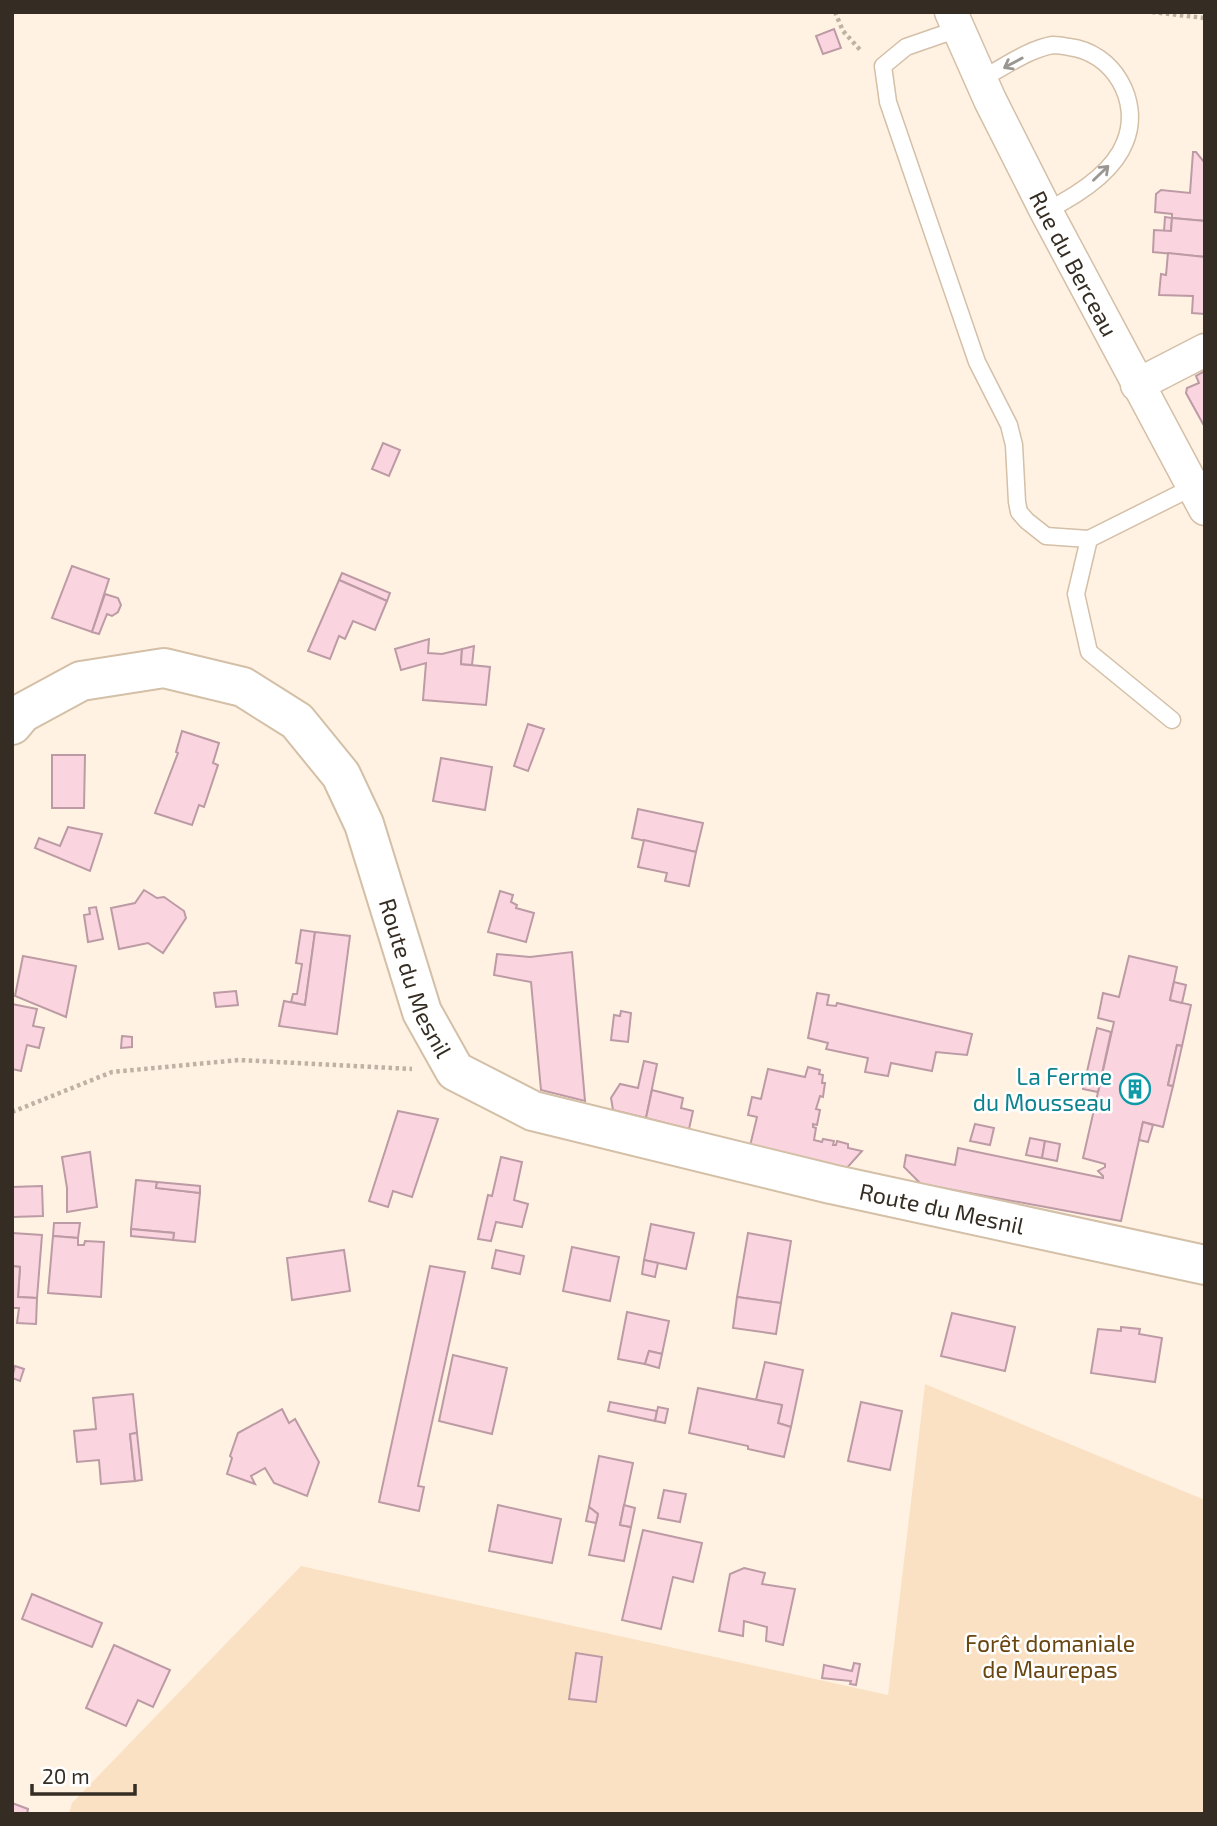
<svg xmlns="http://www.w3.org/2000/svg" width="1217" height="1826" viewBox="0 0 1217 1826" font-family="'Exo 2',sans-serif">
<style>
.green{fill:#fbe1c4}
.building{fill:#fad5df;stroke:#bc9ba5;stroke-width:2}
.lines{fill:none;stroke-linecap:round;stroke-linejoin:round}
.service-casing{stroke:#d4bfa7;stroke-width:19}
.minor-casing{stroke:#d4bfa7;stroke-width:35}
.tertiary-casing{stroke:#d4bfa7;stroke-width:42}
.path{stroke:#bdb2a4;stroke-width:4.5;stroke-dasharray:3.5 3.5;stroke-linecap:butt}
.service{stroke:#fff;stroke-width:16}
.minor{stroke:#fff;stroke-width:32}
.tertiary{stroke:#fff;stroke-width:38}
.oneway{stroke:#9a9691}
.labels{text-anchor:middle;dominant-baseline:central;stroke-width:5;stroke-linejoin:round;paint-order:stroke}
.street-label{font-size:23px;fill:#352d23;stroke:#fff}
.culture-label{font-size:23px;fill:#0d838f;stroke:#fff;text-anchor:end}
.park-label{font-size:23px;fill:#694510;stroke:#fff}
</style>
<rect width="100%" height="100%" fill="#fff2e3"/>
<polygon class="green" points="925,1384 1205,1500 1205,1814 69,1814 72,1803 301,1566 888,1695"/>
<g class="building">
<polygon points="834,29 841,48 823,54 816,36"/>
<polygon points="1193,152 1196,152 1205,163 1205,221 1172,218 1172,214 1155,212 1156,194 1161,190 1190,193"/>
<polygon points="1165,217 1172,218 1171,231 1164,231"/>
<polygon points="1172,218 1205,221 1205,257 1153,252 1154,230 1171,231"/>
<polygon points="1168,253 1205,257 1205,314 1192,313 1193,296 1159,295 1161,274 1166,275"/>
<polygon points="1205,371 1205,423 1203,424 1186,393 1187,388 1199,383 1196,376"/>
<polygon points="383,443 400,450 389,476 372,469"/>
<polygon points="72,566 109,579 92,632 52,618"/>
<polygon points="342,573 390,593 387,601 339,580"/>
<polygon points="339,580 387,601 375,630 353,621 345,639 339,636 330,659 308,651"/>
<polygon points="105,594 118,598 121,605 118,612 112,616 107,614 99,634 92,632"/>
<polygon points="429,639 428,653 442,654 462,649 461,664 490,667 486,705 423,700 426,663 401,670 395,649"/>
<polygon points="474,646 472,665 461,664 462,649"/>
<polygon points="528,724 544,729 528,771 514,766"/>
<polygon points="182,731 219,743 213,763 218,765 204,807 199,805 192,825 155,813 178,753 176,752"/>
<polygon points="52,755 85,755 84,808 52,808"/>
<polygon points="441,758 492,767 485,810 433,801"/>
<polygon points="638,809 703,823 696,852 632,838"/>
<polygon points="68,827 102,834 90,871 35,848 39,838 60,846"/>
<polygon points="644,840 696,852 689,886 665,881 667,873 638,867"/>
<polygon points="144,890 157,898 164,897 184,911 186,918 163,953 148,943 119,949 111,908 135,903"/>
<polygon points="500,891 513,895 511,902 517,905 516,908 534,913 526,942 488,932"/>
<polygon points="96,907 103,939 88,942 84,915 90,914 89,908"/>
<polygon points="301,930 315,932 305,1005 291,1002 293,994 297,994 302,964 296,963"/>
<polygon points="315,932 350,936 337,1034 279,1026 284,1001 305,1005"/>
<polygon points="572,952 585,1101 541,1090 531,982 494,975 497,954 530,957"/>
<polygon points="23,956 76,966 66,1017 15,996"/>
<polygon points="1129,956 1177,967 1170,1000 1191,1005 1182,1046 1177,1045 1168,1085 1173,1086 1163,1127 1143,1122 1121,1221 921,1184 904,1167 906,1155 955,1165 958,1148 1103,1178 1103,1176 1098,1171 1105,1167 1105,1164 1083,1158 1114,1022 1098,1018 1103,993 1119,997"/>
<polygon points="1174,982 1186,985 1182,1003 1170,1000"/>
<polygon points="236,991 238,1005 216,1007 214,993"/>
<polygon points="817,993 829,995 827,1005 836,1006 837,1003 972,1034 967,1055 936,1052 932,1071 891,1063 888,1076 865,1072 868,1058 826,1049 828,1043 808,1038"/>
<polygon points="12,1004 37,1009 33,1026 44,1028 39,1048 27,1045 21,1071 12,1069"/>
<polygon points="621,1011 631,1013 628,1042 611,1040 614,1015 620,1016"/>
<polygon points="1097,1028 1111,1032 1098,1092 1083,1089"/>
<polygon points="122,1036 132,1037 132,1047 121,1048"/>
<polygon points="1177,1045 1182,1046 1173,1086 1168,1085"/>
<polygon points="644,1061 657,1064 646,1118 613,1110 611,1098 620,1084 638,1088"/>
<polygon points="808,1067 820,1070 819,1074 823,1075 822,1083 825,1083 823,1097 820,1096 816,1109 820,1110 817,1125 813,1124 813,1127 816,1128 814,1140 822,1142 823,1139 834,1141 833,1145 836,1145 837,1141 848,1144 848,1148 862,1151 846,1169 750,1146 757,1117 748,1115 752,1097 761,1099 768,1069 805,1077"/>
<polygon points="652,1090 683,1098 681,1108 693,1111 689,1129 646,1118"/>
<polygon points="398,1111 438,1119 412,1197 393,1191 388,1207 369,1201"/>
<polygon points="1143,1122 1153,1125 1148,1142 1139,1140"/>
<polygon points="975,1124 994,1128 990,1145 970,1141"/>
<polygon points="1030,1138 1045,1141 1042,1158 1026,1155"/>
<polygon points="1045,1141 1060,1144 1057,1161 1042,1158"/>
<polygon points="90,1152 97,1207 67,1212 67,1188 62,1157"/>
<polygon points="501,1157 522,1162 514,1200 528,1204 522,1227 496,1222 491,1241 478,1239 488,1195 492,1196"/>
<polygon points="136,1180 157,1182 156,1188 200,1193 195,1242 173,1240 174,1233 131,1229"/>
<polygon points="157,1182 200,1186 200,1193 156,1188"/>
<polygon points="42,1186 43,1216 13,1217 12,1187"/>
<polygon points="54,1223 80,1223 78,1238 53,1236"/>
<polygon points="651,1224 694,1233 686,1269 644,1260"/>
<polygon points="131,1229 174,1233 173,1240 131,1236"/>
<polygon points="12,1233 42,1235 37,1298 18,1297 20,1267 12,1266"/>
<polygon points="748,1233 791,1241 781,1303 737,1297"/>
<polygon points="53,1236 78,1238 78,1245 84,1245 85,1241 104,1242 101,1297 48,1293"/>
<polygon points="572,1247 619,1257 610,1301 563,1291"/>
<polygon points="344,1250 350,1291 292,1300 287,1258"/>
<polygon points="496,1250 524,1256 520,1274 492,1268"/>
<polygon points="644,1260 658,1263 655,1277 642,1274"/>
<polygon points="12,1266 20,1267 18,1297 37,1298 36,1324 17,1323 19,1308 12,1308"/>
<polygon points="430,1266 465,1272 418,1486 424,1487 419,1511 379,1502"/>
<polygon points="737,1297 781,1303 776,1334 733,1328"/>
<polygon points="627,1312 669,1321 662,1354 649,1351 645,1364 618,1359"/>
<polygon points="952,1313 1015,1327 1005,1371 941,1356"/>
<polygon points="1121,1327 1140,1329 1139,1334 1162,1338 1155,1382 1091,1373 1098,1329 1121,1331"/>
<polygon points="649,1351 662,1354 659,1368 645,1364"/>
<polygon points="453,1355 507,1368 492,1434 439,1421"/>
<polygon points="765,1362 803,1370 791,1427 778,1423 782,1405 756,1400"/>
<polygon points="15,1366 24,1369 20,1381 12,1378"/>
<polygon points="698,1388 782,1405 778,1423 791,1427 784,1457 748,1449 748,1446 689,1433"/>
<polygon points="133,1394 137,1433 130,1434 135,1481 101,1484 99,1460 77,1462 74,1431 96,1429 93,1398"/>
<polygon points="610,1402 657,1411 655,1421 608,1411"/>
<polygon points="861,1402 902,1411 890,1470 848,1461"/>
<polygon points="658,1407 668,1409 665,1423 655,1421"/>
<polygon points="282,1409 289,1423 295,1419 319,1462 307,1496 274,1483 265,1468 251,1476 255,1484 227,1474 232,1458 230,1456 238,1433"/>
<polygon points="137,1433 142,1480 135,1481 130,1434"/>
<polygon points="599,1456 633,1463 620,1525 631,1527 624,1561 589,1555 598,1514 589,1507"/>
<polygon points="664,1490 686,1494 680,1522 658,1518"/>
<polygon points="498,1505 561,1519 552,1563 489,1551"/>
<polygon points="624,1505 635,1508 631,1527 620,1525"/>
<polygon points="589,1507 598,1514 596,1523 586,1521"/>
<polygon points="643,1530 702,1543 693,1582 673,1577 661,1629 622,1620"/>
<polygon points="744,1568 765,1573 762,1584 795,1589 783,1645 766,1641 767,1627 744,1621 743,1636 719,1631 730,1574"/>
<polygon points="32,1594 102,1623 92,1647 22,1619"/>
<polygon points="114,1645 170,1670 153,1707 138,1700 126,1726 86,1708"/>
<polygon points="576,1653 602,1657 596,1702 569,1699"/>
<polygon points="854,1663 860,1664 856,1685 850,1684 851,1681 822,1678 824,1665 852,1671"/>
<polygon points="12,1803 28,1809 27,1814 12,1814"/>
</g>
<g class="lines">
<g class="service-casing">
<g id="service">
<polyline points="958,29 906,47 883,66 888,102 977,362 1009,425 1014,445 1017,502 1019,512 1027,521 1046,536 1089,539"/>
<path d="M981,79C1003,68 1028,49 1053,45C1058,45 1064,46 1069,47C1113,52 1142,101 1125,142C1113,174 1074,197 1046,211"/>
<polyline points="1172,720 1089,652 1076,594 1089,539 1193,487"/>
</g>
</g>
<g class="minor-casing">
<g id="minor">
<path id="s1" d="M951,12L990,100L1046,211L1205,509"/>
<polyline points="1137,385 1205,350"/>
</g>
</g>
<g class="tertiary-casing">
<g id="tertiary">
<path id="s2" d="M12,725L22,713L81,681L164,668L243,687L297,721L341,775L364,824L422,1012L455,1071L533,1111L831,1184L1205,1265"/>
</g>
</g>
<g class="path">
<polyline points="835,12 843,31 862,52"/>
<polyline points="1152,12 1205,18"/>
<polyline points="12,1112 112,1072 239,1060 412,1069"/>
</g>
<use href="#service" class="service"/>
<use href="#minor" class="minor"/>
<use href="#tertiary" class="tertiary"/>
</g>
<defs><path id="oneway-shaft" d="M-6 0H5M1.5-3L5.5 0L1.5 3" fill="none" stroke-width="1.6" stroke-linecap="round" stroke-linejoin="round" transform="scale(1.75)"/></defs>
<g class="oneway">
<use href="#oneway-shaft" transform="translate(1013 63) rotate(152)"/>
<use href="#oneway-shaft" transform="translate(1101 173) rotate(-44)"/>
</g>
<defs>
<g id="building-ring" transform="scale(1.575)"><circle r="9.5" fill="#fff" stroke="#0f9aa8" stroke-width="1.5"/><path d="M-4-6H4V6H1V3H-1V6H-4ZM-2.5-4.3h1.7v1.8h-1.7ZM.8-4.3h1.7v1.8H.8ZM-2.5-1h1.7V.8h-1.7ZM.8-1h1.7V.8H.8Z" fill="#0f9aa8"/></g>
</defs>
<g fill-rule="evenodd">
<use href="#building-ring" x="1135" y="1089"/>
</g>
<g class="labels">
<g class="street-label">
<text stroke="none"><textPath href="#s1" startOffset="280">Rue du Berceau</textPath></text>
<text stroke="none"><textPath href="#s2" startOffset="598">Route du Mesnil</textPath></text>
<text stroke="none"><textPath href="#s2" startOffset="1208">Route du Mesnil</textPath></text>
</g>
<g class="culture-label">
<text x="1112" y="1076">La Ferme<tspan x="1112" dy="26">du Mousseau</tspan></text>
</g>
<g class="park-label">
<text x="1050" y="1643">Forêt domaniale<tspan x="1050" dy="26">de Maurepas</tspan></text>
</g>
</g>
<rect width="1217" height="1826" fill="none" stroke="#352d23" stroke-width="28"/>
<path d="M32 1784v10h103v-10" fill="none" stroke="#352d23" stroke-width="3.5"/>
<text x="42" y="1784" font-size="21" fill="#352d23" stroke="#ffffff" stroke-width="5" paint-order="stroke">20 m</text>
</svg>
